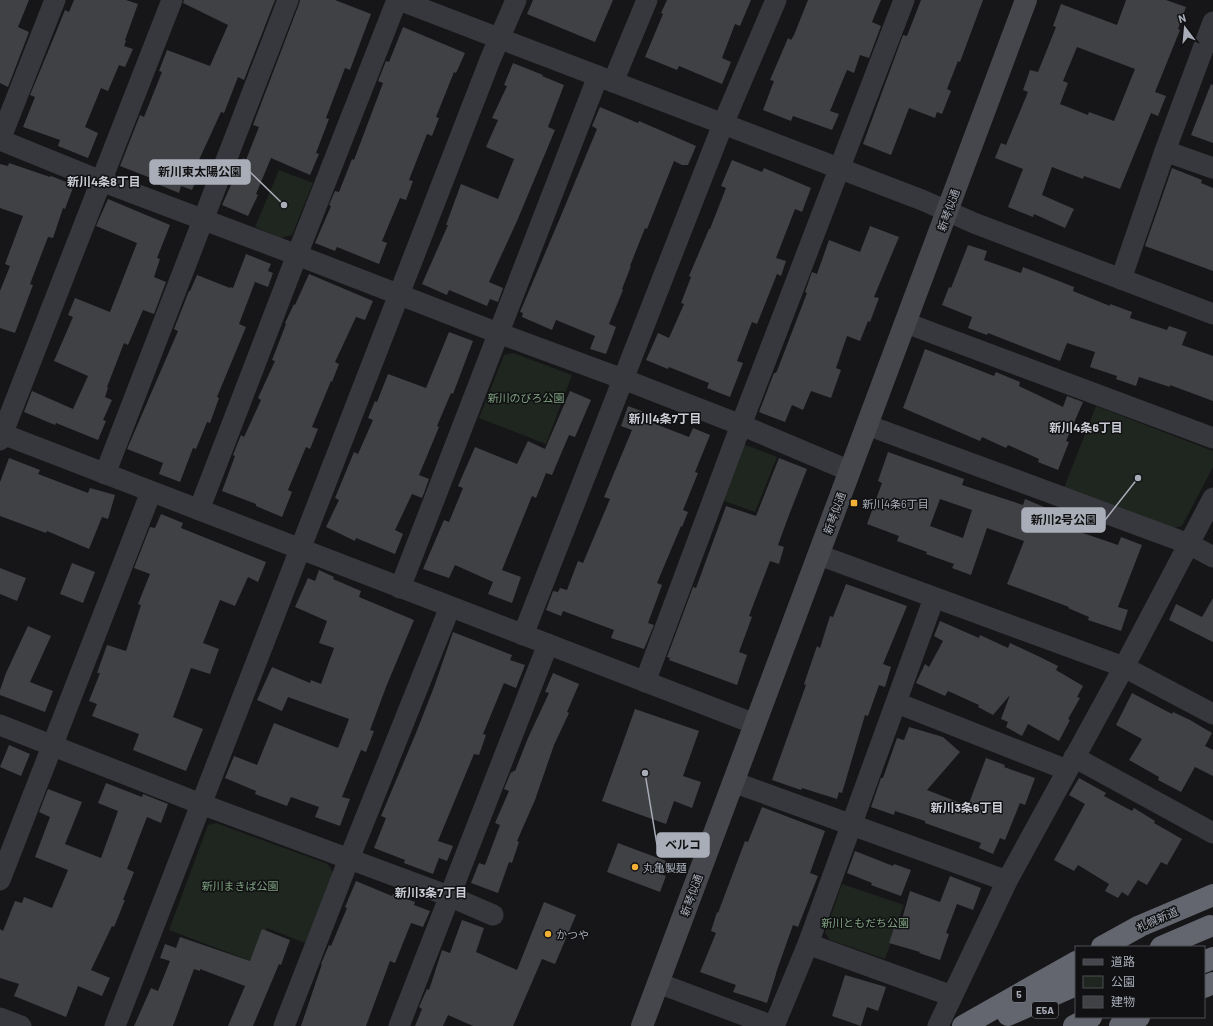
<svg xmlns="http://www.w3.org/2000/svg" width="1213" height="1026" viewBox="0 0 1213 1026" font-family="Barlow,'Noto Sans JP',sans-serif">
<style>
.green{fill:#1e261f}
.building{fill:#404145;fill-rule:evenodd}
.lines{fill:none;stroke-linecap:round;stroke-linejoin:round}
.street{stroke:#37383d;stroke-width:21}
.secondary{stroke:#45474d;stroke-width:22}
.highway{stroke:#63666e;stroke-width:22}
.poi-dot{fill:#f2b134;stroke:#111113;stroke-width:1.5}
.labels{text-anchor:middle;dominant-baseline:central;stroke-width:3;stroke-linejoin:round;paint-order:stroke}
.shield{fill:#111113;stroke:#7b7e86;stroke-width:1}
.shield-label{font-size:10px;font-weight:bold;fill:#a8adb8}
.street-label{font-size:11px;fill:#a8adb8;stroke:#111113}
.park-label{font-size:11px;fill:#7fa381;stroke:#111113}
.poi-label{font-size:11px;fill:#a8adb8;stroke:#111113;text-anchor:start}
.neighbourhood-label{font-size:12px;font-weight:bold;fill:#c9ccd4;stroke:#111113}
.leader{fill:none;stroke:#a8adb8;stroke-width:1.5}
.callout-dot{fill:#a8adb8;stroke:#111113;stroke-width:1.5}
.callout{fill:#a8adb8;stroke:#a8adb8;stroke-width:1.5}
.callout-label{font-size:12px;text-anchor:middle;font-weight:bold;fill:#111}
</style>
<rect width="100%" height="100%" fill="#161618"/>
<g class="green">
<polygon points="279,170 313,183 292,235 281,238 255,227"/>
<polygon points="513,353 572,375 546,444 479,418 504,355"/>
<polygon points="1096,406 1213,451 1213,467 1182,526 1170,529 1064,488"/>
<polygon points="740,443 777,457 755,512 719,499"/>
<polygon points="216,823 328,864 333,873 305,943 267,928 253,962 169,930 208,825"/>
<polygon points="842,884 904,905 885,959 830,940 825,932"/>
</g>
<g class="building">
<polygon points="0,0 29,0 18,27 29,32 8,87 0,83"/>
<polygon points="74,0 126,0 138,4 125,40 126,41 124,46 133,49 125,67 119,65 108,91 101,88 85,127 98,133 88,158 58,146 60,140 23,127 35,97 30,95 54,37 65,10 69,12"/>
<polygon points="184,0 275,0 244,80 238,77 224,113 221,112 193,173 198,175 192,190 181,186 179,193 155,183 156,180 120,166 140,115 144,117 162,72 159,71 167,50 210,66 228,25 183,3"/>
<polygon points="300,0 335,0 371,14 350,70 345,68 326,118 329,119 316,153 319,154 310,175 271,158 256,194 258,195 248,216 222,205 243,158 246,160 259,127 253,125 299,4"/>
<polygon points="533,0 613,0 595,42 527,14"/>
<polygon points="667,0 751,0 740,26 735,24 722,58 731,62 722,84 679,66 677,70 645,57 663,14 661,13"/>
<polygon points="808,0 881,0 872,22 881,26 869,58 860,55 854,73 847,70 830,111 839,114 832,130 793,116 791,121 763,110 774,81 770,80 788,38 791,40 794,35"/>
<polygon points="921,0 983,0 960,62 958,61 947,89 951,91 942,114 937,112 935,118 909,108 891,155 863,144 903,35 907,36"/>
<path d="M1126,0H1166L1186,7L1178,29L1180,30L1155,92L1166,96L1158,116L1151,113L1120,189L1084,176L1083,179L1052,167L1042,195L1074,209L1065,228L1034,214L1033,217L1008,207L1023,169L995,158L1001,143L1006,145L1028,92L1023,90L1030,70L1038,72L1056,27L1053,26L1061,4L1117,25ZM1077,47L1135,69L1114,121L1089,112L1088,115L1060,104L1068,83L1063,81Z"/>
<polygon points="403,27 465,53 456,73 454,72 436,117 439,118 432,136 427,134 409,180 413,181 406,200 400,198 382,241 387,243 379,264 337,247 335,251 315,243 331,206 329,205 335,191 339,192 352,159 354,160 383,83 378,81 386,61 389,62"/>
<polygon points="513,63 543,75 542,76 564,85 548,127 555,130 517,221 489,282 503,288 498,302 490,299 487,306 449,290 447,295 422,284 448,225 446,225 461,184 498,199 514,159 486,147 498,120 492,118 507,86 504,85"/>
<polygon points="1211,84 1213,85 1213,143 1191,135"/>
<polygon points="600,107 638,123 639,121 662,131 696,146 688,165 682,165 674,161 647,229 645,228 630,266 631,266 622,289 623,290 609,324 616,327 606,354 590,349 595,336 556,320 552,330 522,317 523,313 520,312 560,218 597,129 592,126"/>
<polygon points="732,160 762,172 764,168 811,188 802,212 795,209 776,258 786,261 781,276 777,274 757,324 752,322 737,361 743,363 730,397 707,388 709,383 669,367 668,369 646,360 658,333 669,338 684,304 681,303 691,277 689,276 709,229 710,229 726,188 721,186"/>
<polygon points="9,163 50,177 51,176 74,185 65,209 63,208 53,238 48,237 30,284 33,285 15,333 0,328 0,291 10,266 5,264 23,216 0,208 0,164 8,166"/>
<polygon points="1172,168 1202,180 1201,183 1213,188 1213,271 1145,246"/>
<polygon points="108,199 170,225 157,258 160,259 154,277 166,282 154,314 143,310 128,345 124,343 107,387 108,388 105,397 112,400 103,420 106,421 98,440 56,423 55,425 24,412 32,391 73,409 88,376 54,361 73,317 68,315 75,298 110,312 137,243 96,226"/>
<polygon points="870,226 899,237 874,297 879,298 870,322 868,321 860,341 847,336 836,368 841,370 831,398 811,391 803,410 792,405 785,422 759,412 774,373 776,373 777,371 807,293 805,292 812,272 817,274 829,240 860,252"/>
<polygon points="968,245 987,251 984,260 1021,273 1023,267 1074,287 1073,291 1110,306 1110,304 1132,312 1130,318 1167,330 1169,326 1187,332 1182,345 1213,356 1213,401 1170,385 1170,387 1139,377 1136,386 1116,379 1117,376 1090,367 1095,352 1067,343 1060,361 988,333 987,335 968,328 972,317 942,305 949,287 951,288"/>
<polygon points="246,254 271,264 268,271 273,273 268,287 255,282 239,324 246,327 217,397 219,398 210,423 207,422 196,449 193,448 180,482 159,474 163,463 127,449 178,331 174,329 189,291 190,291 197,275 230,288 230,287 233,288"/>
<polygon points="309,274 373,301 365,320 356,317 335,362 339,364 332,382 331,381 312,427 318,429 310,449 306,447 288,490 292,492 282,517 256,506 256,504 222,491 235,456 233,455 241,435 244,437 261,400 258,398 275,361 272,360 286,324 285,323 294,304 295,305"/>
<polygon points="449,332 473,341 453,394 451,393 437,426 439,427 419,475 429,479 424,493 422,498 412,494 395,530 403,534 395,554 356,538 355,541 326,527 339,500 335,498 354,452 358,454 373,420 368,418 375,401 377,402 388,374 426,388"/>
<polygon points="925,349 994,376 996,372 1020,382 1019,386 1063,407 1067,396 1083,402 1066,441 1069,442 1058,470 1038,462 1039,459 1008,445 1006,448 982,437 980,441 903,408"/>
<polygon points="570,391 591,400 575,437 569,435 552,475 546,473 536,498 532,496 502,570 521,577 512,603 488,594 493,582 455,565 449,578 423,569 444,520 449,522 463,488 458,486 475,447 517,464 528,441 545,449"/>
<polygon points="628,406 652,415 650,422 689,437 693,428 710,435 695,472 698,473 683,510 688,512 682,527 681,526 657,583 662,585 648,623 654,625 644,649 611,638 614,630 563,611 561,616 546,610 553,591 558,592 560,588 567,590 578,561 583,563 610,499 604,497 632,430 621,426"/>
<path d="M888,452L964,479L962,485L1023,505L1025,499L1061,514L1059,519L1076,525L1074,530L1118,545L1121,537L1142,545L1118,607L1128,610L1121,631L1088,620L1089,617L1068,608L1069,607L1007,584L1024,541L987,528L971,575L952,568L954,564L926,554L927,552L897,541L899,536L867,524L882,483L878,481ZM940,499L972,510L963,538L930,526Z"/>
<polygon points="9,458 40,470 38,474 88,493 90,488 115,495 108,519 102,517 89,549 47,531 46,533 0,516 0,482"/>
<polygon points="779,458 807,469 789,515 778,545 784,547 779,564 770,561 749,616 752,617 739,652 747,655 737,685 669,660 670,658 667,657 693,587 696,588 726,506 756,516"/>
<polygon points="161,514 183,523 181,528 266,562 258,582 248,577 235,606 220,600 203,643 219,649 210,674 191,668 173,717 203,729 186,771 133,750 139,734 92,716 97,704 89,701 100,673 97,673 107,645 126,651 141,605 138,604 150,574 134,568 150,527 155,528"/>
<polygon points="72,563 95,572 83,603 60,594"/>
<polygon points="0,568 26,578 17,601 0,594"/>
<polygon points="319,570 334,577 333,579 361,591 359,597 414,620 386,687 370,730 374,731 366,752 361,750 342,797 350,799 340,826 315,817 319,807 291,797 287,806 255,794 256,791 225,778 234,756 257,765 274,723 338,748 349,719 288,697 282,711 257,700 272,667 310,683 311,680 321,684 334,648 319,643 327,621 295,607 308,578 315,581"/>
<polygon points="846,584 907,606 883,664 891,667 885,687 879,685 868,716 865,715 842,793 839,792 837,799 802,788 801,790 772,780 806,685 804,684 817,646 820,648 830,616 833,617"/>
<polygon points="1213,598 1213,642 1169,620 1176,604 1202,617"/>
<polygon points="940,621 979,638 980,635 1008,648 1010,643 1040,657 1058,666 1056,670 1083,686 1077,697 1080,698 1068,719 1070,720 1059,741 1028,724 1022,736 1006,727 1008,722 1001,719 1010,695 993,715 978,707 979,705 948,691 945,696 916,683 925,664 929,667 943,641 934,636"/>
<polygon points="28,626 51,636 30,682 53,691 45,712 0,695 0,690 6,673"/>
<polygon points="453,632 512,655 510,660 525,665 516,688 504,683 483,734 486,735 479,755 474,754 438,841 453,846 447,861 439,858 433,874 404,863 405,860 374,848 386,818 381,816 416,733 434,687"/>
<polygon points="553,673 579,684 567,712 569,713 554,745 535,800 517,841 519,842 512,863 509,862 498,893 471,883 479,863 485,865 500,825 495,823 509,791 504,789 511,772 512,773 513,771 515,771 528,738 549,693 545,692"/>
<polygon points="1132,693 1172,714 1173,712 1190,720 1212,733 1205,746 1213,750 1213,776 1195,767 1181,792 1158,780 1159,777 1129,760 1142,739 1116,725"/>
<polygon points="635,709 699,731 683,776 701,782 692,808 674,801 666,824 602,801"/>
<polygon points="909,727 943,737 960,752 927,790 968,806 986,758 1005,765 1004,767 1035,778 1025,805 1020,803 1005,840 1000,838 993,854 979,848 981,843 925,823 925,821 895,811 894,815 871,807 881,778 883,778 897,738 904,740"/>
<polygon points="9,745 30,754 21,776 0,767"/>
<polygon points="1079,778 1106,793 1104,796 1132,811 1134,808 1155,821 1154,823 1182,839 1167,865 1161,862 1147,885 1138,880 1128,896 1122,892 1118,898 1105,891 1109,884 1078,865 1074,871 1054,860 1085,804 1069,795"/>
<polygon points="106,783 142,797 143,794 168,804 161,823 147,817 127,869 134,872 123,900 125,900 114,927 112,926 91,970 110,978 102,996 78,986 66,1017 14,996 19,984 0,978 0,929 3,931 15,901 22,903 24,897 52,908 68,870 35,857 50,817 39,812 48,789 82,802 65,844 101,858 118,811 98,803"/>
<polygon points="762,807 825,831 810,873 818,876 798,927 793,925 776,973 776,974 767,1003 733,992 736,985 700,972 716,933 711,931 717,912 718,913 745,841 748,842"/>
<polygon points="618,843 666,861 661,874 666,876 660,892 607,872"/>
<polygon points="855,851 893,866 894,864 911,870 901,896 871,885 872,883 847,873"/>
<polygon points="950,876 981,888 973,910 957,904 946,933 949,934 940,960 919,953 920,952 889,943 895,925 900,926 910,891 940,902"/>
<polygon points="356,881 392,896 393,894 415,902 414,905 430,911 423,927 411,923 395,963 390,961 366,1026 301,1026 322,964 321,964 329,945 331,946 347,908 345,907"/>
<polygon points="544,902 576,915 555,964 542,959 513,1026 473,1026 448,1015 443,1026 415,1026 422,1009 419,1007 427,989 429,990 442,950 450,953 462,920 484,928 476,952 517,970"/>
<polygon points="262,929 290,940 281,965 279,964 253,1026 228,1026 245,986 200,969 200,971 194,969 173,1026 134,1026 151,988 158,991 170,961 160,958 165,944 176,948 180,937 250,961"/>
<polygon points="845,975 886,987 878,1011 867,1007 861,1026 832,1016"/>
</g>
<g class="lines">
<g class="street">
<polyline points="399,0 922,200 974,223 1213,314"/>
<polyline points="613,82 647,0"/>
<polyline points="0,140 101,181 297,255 498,333 623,379 741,425 850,471"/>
<polyline points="0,140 55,0"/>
<polyline points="1165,151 1213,168"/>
<polyline points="1121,279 1165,151 1213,22"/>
<polyline points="906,323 1213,438"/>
<polyline points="867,425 1189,544 1213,557"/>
<polyline points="0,433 755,724"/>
<polyline points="0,440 172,0"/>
<polyline points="105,474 288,0"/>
<polyline points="199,510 297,255 397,0"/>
<polyline points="819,555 1124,667 1213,714"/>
<polyline points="400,588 598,76"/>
<polyline points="523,635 723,124 776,0"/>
<polyline points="645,682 741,425 904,0"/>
<polyline points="897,703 1067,770"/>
<polyline points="0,725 201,804 449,896 493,915"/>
<polyline points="1074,757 1213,833"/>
<polyline points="733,782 1007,881"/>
<polyline points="0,880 151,492"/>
<polyline points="808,944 952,996"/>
<polyline points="658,983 773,1026"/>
<polyline points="0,1018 21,1026"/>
<polyline points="115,1026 490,60 516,0"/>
<polyline points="284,1026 349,859 450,607"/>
<polyline points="399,1026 548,644"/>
<polyline points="774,1026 808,944 934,598"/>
<polyline points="938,1026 1007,881 1124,667 1213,498"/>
</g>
<polyline class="secondary" points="642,1026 1026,0"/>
<g class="highway">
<polyline points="1102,947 1140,926 1213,895"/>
<polyline points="1161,947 1210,926"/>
<polyline points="1204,962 1213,958"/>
<polyline points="1204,987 1213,983"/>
<polyline points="1008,1015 1076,985"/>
<polyline points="963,1026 1076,962"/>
<polyline points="1074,1026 1091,1017"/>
<polyline points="1120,1026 1139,1017"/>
</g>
</g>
<g class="poi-dot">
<rect x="850" y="499" width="8" height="8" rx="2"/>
<circle cx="635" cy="867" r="4"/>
<circle cx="548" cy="934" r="4"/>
</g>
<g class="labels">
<g class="shield">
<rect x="1012" y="986" width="14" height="16" rx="3"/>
<rect x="1032" y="1002" width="26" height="16" rx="3"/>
</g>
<g class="shield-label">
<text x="1019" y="994">5</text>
<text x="1045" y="1010">E5A</text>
</g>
<g class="street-label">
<text transform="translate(948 210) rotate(-70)">新琴似通</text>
<text transform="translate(834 513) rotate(-70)">新琴似通</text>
<text transform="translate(691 895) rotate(-70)">新琴似通</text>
<text transform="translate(1157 919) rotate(-24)">札幌新道</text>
</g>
<g class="park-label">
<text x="526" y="397">新川のびろ公園</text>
<text x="240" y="885">新川まきば公園</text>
<text x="865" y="922">新川ともだち公園</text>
</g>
<g class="poi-label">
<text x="862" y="503">新川4条6丁目</text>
<text x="643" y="867">丸亀製麺</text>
<text x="556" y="934">かつや</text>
</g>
<g class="neighbourhood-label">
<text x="104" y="181">新川4条8丁目</text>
<text x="665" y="418">新川4条7丁目</text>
<text x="1086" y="427">新川4条6丁目</text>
<text x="967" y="807">新川3条6丁目</text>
<text x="431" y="892">新川3条7丁目</text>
</g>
</g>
<path class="leader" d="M284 205L250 172M1138 478L1105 520M645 773L657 845"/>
<g class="callout-dot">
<circle cx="284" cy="205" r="4"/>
<circle cx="1138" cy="478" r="4"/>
<circle cx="645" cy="773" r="4"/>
</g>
<g class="callout">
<rect x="150" y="160" width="100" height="24" rx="4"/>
<rect x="1022" y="508" width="83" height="24" rx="4"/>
<rect x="657" y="833" width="52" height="24" rx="4"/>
</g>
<g class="callout-label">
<text x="200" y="176">新川東太陽公園</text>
<text x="1064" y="524">新川2号公園</text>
<text x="683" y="849">ベルコ</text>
</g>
<rect x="1075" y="946" width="130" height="72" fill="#111113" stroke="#4d4f55"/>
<rect x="1083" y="959" width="20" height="6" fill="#45474d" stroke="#4d4f55"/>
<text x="1111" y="966" font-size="12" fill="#a8adb8">道路</text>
<rect x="1083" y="976" width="20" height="12" fill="#1e261f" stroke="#4d4f55"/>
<text x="1111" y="986" font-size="12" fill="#a8adb8">公園</text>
<rect x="1083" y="996" width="20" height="12" fill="#404145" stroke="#4d4f55"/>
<text x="1111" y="1006" font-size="12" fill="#a8adb8">建物</text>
<g transform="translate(1185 28) rotate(344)" stroke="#111113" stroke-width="3" paint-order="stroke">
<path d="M0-3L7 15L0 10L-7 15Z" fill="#a8adb8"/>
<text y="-6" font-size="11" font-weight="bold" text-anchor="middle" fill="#a8adb8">N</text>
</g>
</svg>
